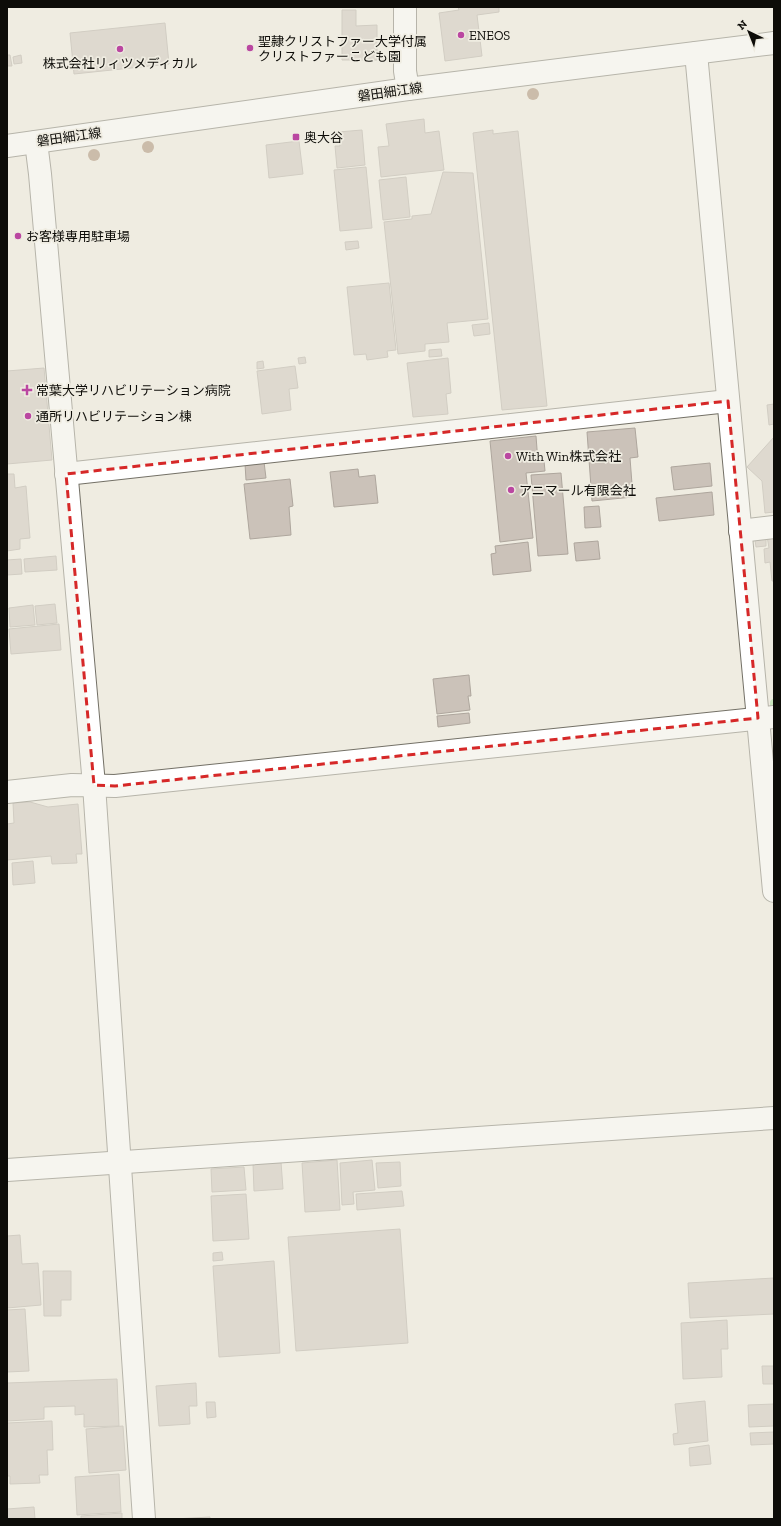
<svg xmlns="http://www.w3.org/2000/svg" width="781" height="1526" viewBox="0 0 781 1526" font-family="'Zilla Slab','Noto Sans JP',serif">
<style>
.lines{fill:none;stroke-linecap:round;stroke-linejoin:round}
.stream{stroke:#9bde90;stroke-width:8}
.building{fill:#cbc2b9;stroke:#aea69d}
.street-casing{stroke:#737066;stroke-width:24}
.secondary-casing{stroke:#737066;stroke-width:24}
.street{stroke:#fff;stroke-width:22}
.secondary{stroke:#fff;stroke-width:22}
.tree{fill:#a08066}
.marked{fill:none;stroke:#d62828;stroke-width:3;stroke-dasharray:8 5;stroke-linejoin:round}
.poi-dot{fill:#ba47a1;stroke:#efece1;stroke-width:1.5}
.labels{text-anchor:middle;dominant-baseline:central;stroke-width:3.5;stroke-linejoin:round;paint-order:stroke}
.poi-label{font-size:13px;fill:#0d0c08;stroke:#efece1;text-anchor:start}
.street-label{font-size:13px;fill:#0d0c08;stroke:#efece1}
</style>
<rect width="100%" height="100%" fill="#efece1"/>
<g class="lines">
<polyline class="stream" points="774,705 774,703"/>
</g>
<g class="building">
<polygon points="458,7 499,7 499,12 477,15 482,56 445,61 439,13 459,10"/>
<polygon points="342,10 356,10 356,26 377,25 377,60 342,60"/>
<polygon points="165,23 169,64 74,74 70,33"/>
<polygon points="7,55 10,55 12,66 7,66"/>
<polygon points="21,55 22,63 14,64 13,57"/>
<polygon points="424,119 425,133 439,131 444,170 381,177 378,147 389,146 386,124"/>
<polygon points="362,130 365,165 337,168 335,146 340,146 338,132"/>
<polygon points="493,130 493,134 518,131 547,406 502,410 473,133"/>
<polygon points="299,141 303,174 269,178 266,145"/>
<polygon points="366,167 372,228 340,231 334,170"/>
<polygon points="443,172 473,173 488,319 447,323 449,342 425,344 425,351 398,354 384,222 412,219 412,216 431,214"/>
<polygon points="406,177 410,217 383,220 379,180"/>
<polygon points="358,241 359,248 346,250 345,242"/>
<polygon points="389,283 396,350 387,351 388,357 367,360 366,354 354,355 347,287"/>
<polygon points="489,323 490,334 474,336 472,325"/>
<polygon points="441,349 442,356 429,357 429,350"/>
<polygon points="305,357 306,363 299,364 298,358"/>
<polygon points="448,358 451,393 446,394 448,414 413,417 407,363"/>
<polygon points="263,361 264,368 257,369 257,362"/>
<polygon points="295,366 298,388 289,389 291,410 262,414 257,371"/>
<polygon points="44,368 52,460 7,464 7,371"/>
<polygon points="774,404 774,424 769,425 767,405"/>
<polygon points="635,428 638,457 630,458 633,497 592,501 587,432"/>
<polygon points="536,436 538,462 544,461 545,471 526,473 533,538 500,542 490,441"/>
<polygon points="774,437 774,512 765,513 762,481 747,467"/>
<polygon points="264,462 266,478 246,480 245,464"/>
<polygon points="710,463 712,486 674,490 671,467"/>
<polygon points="358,469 359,477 375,475 378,503 334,507 330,472"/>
<polygon points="561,473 568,554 538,556 531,475"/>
<polygon points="7,474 14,474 15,488 26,486 30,538 20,539 20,549 7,551"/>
<polygon points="290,479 293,506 289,507 291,535 250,539 244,484"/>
<polygon points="712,492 714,515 659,521 656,498"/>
<polygon points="599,506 601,527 585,528 584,507"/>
<polygon points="774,535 774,581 772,581 770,562 765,563 764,549 769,548 767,536"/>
<polygon points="766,539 766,546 756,547 755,540"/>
<polygon points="598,541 600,559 576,561 574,543"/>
<polygon points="528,542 531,571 493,575 491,554 496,553 495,546"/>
<polygon points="56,556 57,570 25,572 24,559"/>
<polygon points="21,559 22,574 7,575 7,560"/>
<polygon points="55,604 57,623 37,625 35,606"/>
<polygon points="33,605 35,625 10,627 9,608"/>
<polygon points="59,624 61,650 11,654 9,629"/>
<polygon points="469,675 471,696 468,696 470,710 437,714 433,679"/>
<polygon points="469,713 470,723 438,727 437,716"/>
<polygon points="30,802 48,807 78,804 82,854 76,854 77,863 52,864 51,856 7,860 7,824 14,823 13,803"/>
<polygon points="33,861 35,883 13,885 12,863"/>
<polygon points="337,1160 340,1210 305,1212 302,1163"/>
<polygon points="372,1160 375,1190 353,1192 354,1204 342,1205 340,1163"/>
<polygon points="281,1162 283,1189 254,1191 253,1164"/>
<polygon points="400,1162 401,1186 378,1188 376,1163"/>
<polygon points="244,1167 246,1190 212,1192 211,1169"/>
<polygon points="402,1191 404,1206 357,1210 356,1194"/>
<polygon points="246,1194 249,1239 213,1241 211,1196"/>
<polygon points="400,1229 408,1343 296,1351 288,1237"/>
<polygon points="20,1235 22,1264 38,1263 41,1305 7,1308 7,1236"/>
<polygon points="222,1252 223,1260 213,1261 213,1253"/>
<polygon points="274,1261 280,1353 219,1357 213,1266"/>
<polygon points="43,1271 71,1271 71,1300 61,1300 61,1316 44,1316"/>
<polygon points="774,1278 774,1314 690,1318 688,1283"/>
<polygon points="25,1309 29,1371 7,1372 7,1310"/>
<polygon points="727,1320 728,1349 721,1349 722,1377 683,1379 681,1323"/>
<polygon points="762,1366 774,1366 774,1384 763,1384"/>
<polygon points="117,1379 119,1426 84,1427 84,1414 75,1415 75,1406 44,1407 44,1419 7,1421 7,1383"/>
<polygon points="196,1383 197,1406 189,1406 190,1424 159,1426 156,1386"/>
<polygon points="705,1401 708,1441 674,1445 673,1434 678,1433 675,1404"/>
<polygon points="206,1402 215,1402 216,1417 207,1418"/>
<polygon points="774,1404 774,1426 749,1427 748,1405"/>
<polygon points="52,1421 53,1450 47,1450 48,1475 39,1475 40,1483 10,1484 10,1476 7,1476 7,1423"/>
<polygon points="123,1426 126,1470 89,1473 86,1429"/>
<polygon points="774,1432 774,1444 751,1445 750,1433"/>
<polygon points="709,1445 711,1464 690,1466 689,1448"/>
<polygon points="119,1474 121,1512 77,1515 75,1477"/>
<polygon points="34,1507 35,1519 7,1519 7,1509"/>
<polygon points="122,1513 122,1519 81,1519 81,1516"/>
<polygon points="210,1517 210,1519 174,1519"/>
</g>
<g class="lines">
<g class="street-casing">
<g id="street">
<polyline points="66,474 728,401"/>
<polyline points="740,531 774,527"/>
<polyline points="7,792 72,785 115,786 774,717"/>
<polyline points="7,1170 774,1118"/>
</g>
</g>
<g class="secondary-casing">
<g id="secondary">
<polyline points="405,7 405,71 408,89"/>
<polyline points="696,53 774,891"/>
<polyline points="36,142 40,174 94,785 144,1519"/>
<polyline points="7,146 408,89 774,43"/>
</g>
</g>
<use href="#street" class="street"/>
<use href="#secondary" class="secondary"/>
</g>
<g class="tree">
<circle cx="533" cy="94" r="6"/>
<circle cx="148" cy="147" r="6"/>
<circle cx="94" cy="155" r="6"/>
</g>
<path d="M0 0H781V1526H0ZM728,401L758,718L115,786L94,785L66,474Z" fill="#efece1" fill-opacity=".55" fill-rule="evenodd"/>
<path class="marked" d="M728,401L758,718L115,786L94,785L66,474Z"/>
<g class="poi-dot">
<circle cx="461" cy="35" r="4"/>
<circle cx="250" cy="48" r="4"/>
<circle cx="120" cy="49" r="4"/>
<rect x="292" y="133" width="8" height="8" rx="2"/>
<circle cx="18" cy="236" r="4"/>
<path d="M25 384h4v4h4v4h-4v4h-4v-4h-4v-4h4z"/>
<circle cx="28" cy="416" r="4"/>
<circle cx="508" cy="456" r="4"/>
<circle cx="511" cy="490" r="4"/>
</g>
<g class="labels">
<g class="poi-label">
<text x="469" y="35">ENEOS</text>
<text x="258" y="41">聖隷クリストファー大学付属<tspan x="258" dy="15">クリストファーこども園</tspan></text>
<text x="120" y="63" text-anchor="middle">株式会社リィツメディカル</text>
<text x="304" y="137">奥大谷</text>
<text x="26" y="236">お客様専用駐車場</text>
<text x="36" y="390">常葉大学リハビリテーション病院</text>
<text x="36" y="416">通所リハビリテーション棟</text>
<text x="516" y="456">With Win株式会社</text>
<text x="519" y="490">アニマール有限会社</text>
</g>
<g class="street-label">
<text transform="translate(390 92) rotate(-8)">磐田細江線</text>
<text transform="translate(69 137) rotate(-8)">磐田細江線</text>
</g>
</g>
<rect width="781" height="1526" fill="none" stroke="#0d0c08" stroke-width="16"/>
<g transform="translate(749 32) rotate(317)" stroke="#efece1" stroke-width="3" paint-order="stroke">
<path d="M0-3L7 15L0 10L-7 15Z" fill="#0d0c08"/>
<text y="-6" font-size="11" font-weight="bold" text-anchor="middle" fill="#0d0c08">N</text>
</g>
</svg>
